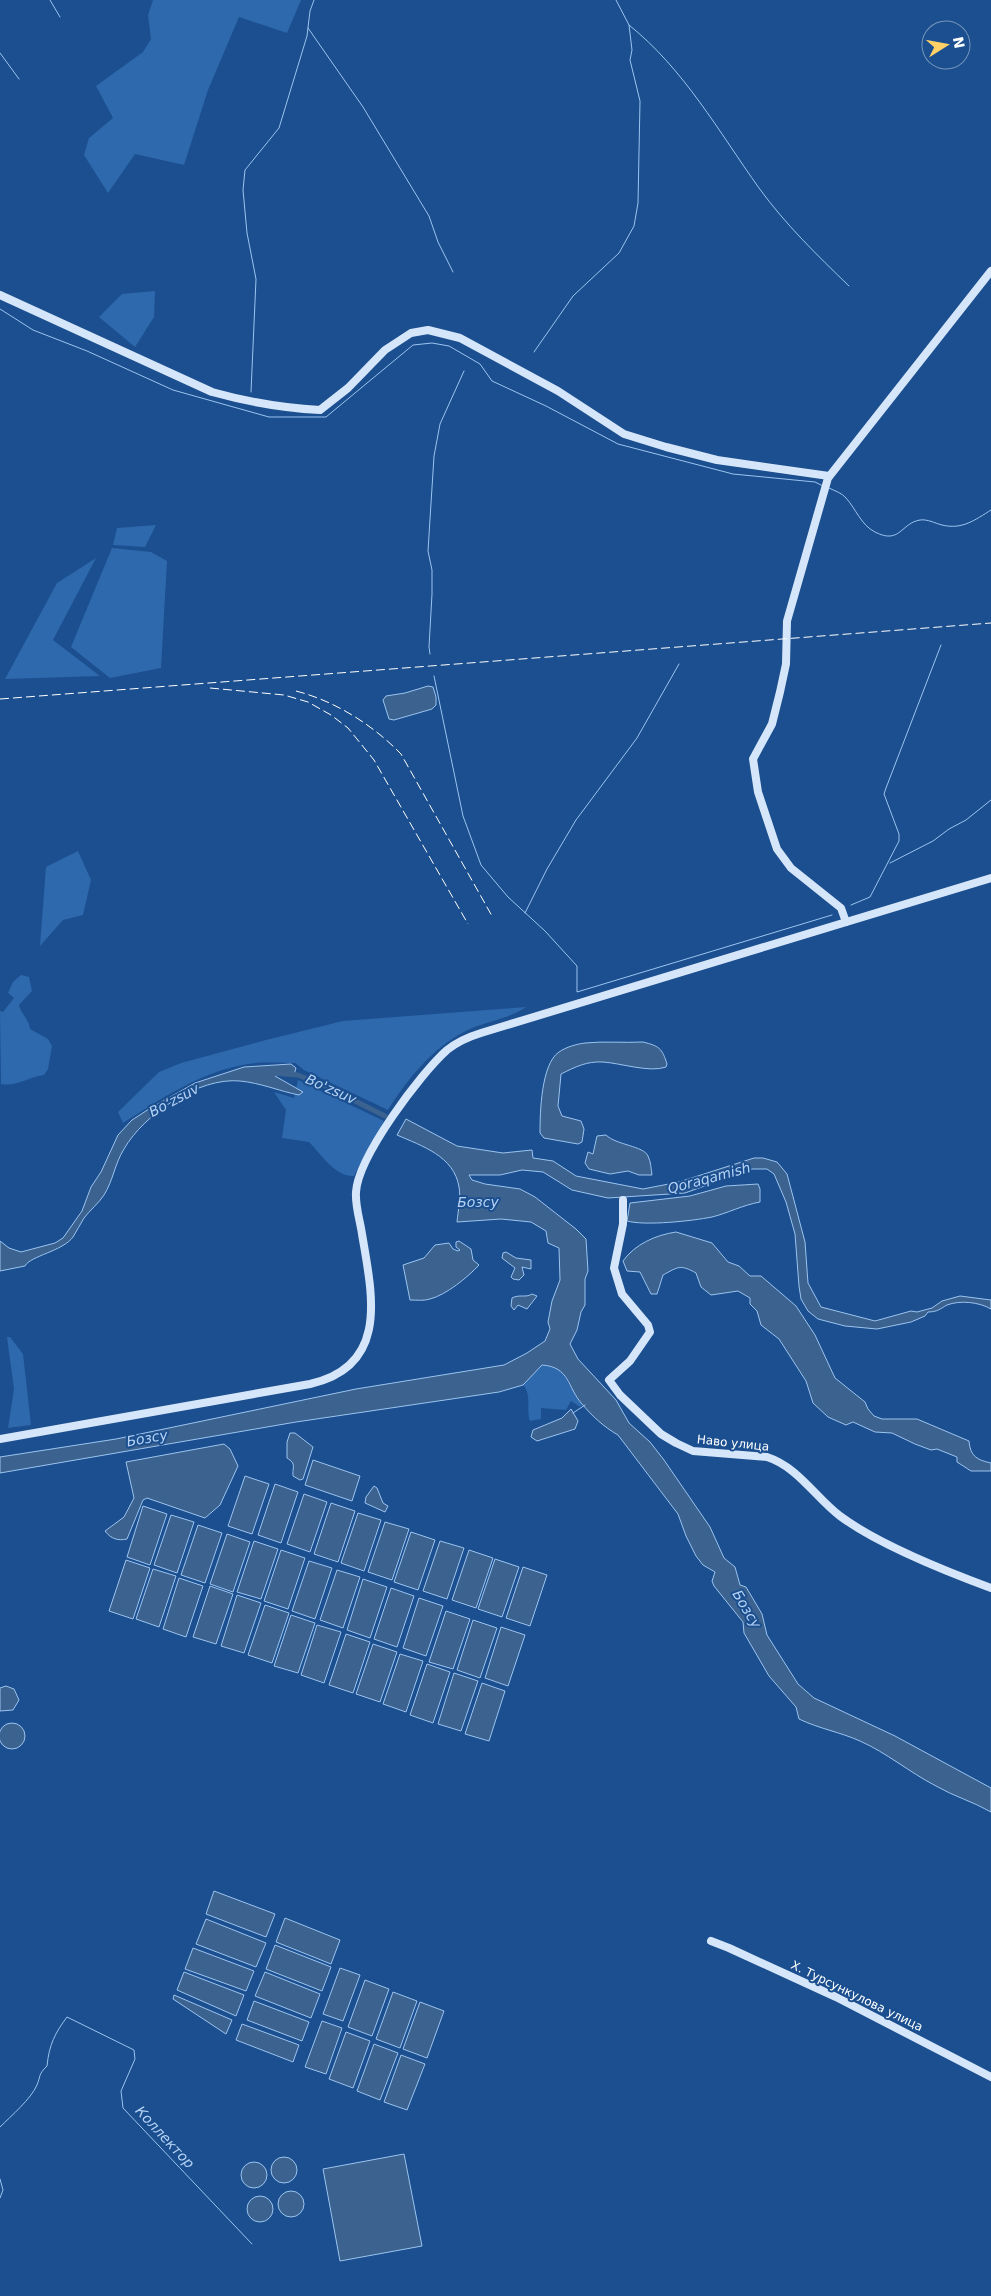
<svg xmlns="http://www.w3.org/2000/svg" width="991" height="2296" viewBox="0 0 991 2296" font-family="'DejaVu Sans',sans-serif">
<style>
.green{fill:#2e69ad}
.water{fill:#3c6290;stroke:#9cc4f0}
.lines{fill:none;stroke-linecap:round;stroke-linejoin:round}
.stream{stroke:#9cc4f0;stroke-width:1}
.canal{stroke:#3c6290;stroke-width:5}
.secondary{stroke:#d6e6fa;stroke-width:8}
.rail{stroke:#fff;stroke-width:1;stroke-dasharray:9 4;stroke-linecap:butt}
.labels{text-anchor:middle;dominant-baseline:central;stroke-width:4;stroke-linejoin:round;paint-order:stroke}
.street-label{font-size:12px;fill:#fff;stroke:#1b4f8f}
.water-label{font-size:14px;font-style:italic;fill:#b5d3f5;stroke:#1b4f8f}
</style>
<rect width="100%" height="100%" fill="#1b4f8f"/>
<g class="green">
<polygon points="153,0 301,0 287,33 239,17 208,90 184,165 135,154 108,193 84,155 89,138 113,118 96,86 143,52 151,39 148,15"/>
<polygon points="155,291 154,317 135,347 99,317 122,294"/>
<polygon points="156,525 145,547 113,545 117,528"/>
<polygon points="112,548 151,552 167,561 161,668 110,678 71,647"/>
<polygon points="96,558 53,640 100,676 5,679 57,583"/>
<polygon points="78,851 91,880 83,915 63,920 40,946 46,867"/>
<path d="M21,975L29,977L32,991L19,1005C21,1015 29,1018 30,1029L48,1039L52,1046L48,1069L44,1075C28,1077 17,1087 1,1084L0,1011L3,1012L14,998L8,993L13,982Z"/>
<path d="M526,1007C505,1021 483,1021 462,1033C432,1049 406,1081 388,1110L304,1070L295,1063C283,1063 269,1062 256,1063C206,1068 164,1097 123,1123L118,1112L159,1072L181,1063L266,1040L343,1021Z"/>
<path d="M298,1080L384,1121L354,1176C335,1177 321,1154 309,1142L282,1138L286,1110L274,1092L294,1098Z"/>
<polygon points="10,1337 23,1354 31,1425 8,1428 14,1389 7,1337"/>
<path d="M542,1365L560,1369L582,1405L580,1407L571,1401L566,1410L541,1408V1419L530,1421C526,1409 532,1394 523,1385Z"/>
</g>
<g class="water">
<polygon points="428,686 433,687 436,697 436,705 432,709 394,720 389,719 383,700 386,696 405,693"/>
<path d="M643,1042C659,1046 662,1048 667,1064L666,1067C650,1073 620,1063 603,1062C587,1061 575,1067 561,1074L558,1106L562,1116L581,1121L584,1129L582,1142L578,1144L544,1138L540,1133C540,1113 541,1064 559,1052C566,1047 577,1044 585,1043C603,1041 624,1043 643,1042Z"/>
<path d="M291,1064L296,1068L294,1075L277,1072L275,1076L303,1092L299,1095C279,1091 261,1083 240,1081C199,1077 144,1114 124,1149C115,1163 113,1181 104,1195C99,1203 90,1210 84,1218C80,1224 77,1231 73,1237C63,1251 30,1256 25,1266L0,1271V1241L9,1248L21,1252L55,1243L63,1238L82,1211L91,1187L101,1172L118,1135L132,1120L149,1109L195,1083L244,1067Z"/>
<path d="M406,1119L457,1146L503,1153L532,1150L533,1158L553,1161L576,1176L643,1189L679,1182L754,1158H763L777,1162L787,1174L805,1242L808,1283L821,1307L875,1321L911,1311L917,1312L932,1308L942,1301L960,1296L991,1300V1309C979,1302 960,1300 947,1305C940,1309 937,1312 928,1312L925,1316L911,1322L877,1329L845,1326L818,1319L808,1311L801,1299L799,1286L795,1234L786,1202L774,1174L767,1169H752L685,1193L608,1198L572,1190L543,1172L522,1170L500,1175H469L472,1180L485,1184L520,1189L535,1197L576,1229L586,1239L588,1271L585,1279V1305L581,1312L577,1330L570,1344L578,1359L616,1400L629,1423L650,1442L664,1460L710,1527L724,1558L735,1567L740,1585L746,1587L762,1614L767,1635L798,1684L814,1698L895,1736L991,1788V1812C974,1802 953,1796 936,1786C909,1772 887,1753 860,1741C840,1732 820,1729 799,1719L796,1707L769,1676L744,1633L743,1622L714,1586L712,1581L715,1572L703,1565L696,1556L686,1536L678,1514L618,1435C604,1427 592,1416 582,1404C567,1387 570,1367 542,1365L523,1385L499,1392L296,1422L0,1473V1457L116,1439L356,1389L504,1365L527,1353L545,1341L550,1329L548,1322L552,1301L560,1280L559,1248L548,1243L546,1231L531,1222L501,1219L457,1222C458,1211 461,1197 459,1187C454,1156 422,1146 397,1135Z"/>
<path d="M606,1135C616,1145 644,1146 648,1156C651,1162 651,1169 652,1175H639L628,1171L610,1174L589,1169L585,1163L588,1152L593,1154L597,1136Z"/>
<path d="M758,1184L760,1189V1202C743,1205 728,1213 712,1217C692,1221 645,1226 627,1221L630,1203L690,1196L726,1186Z"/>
<path d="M676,1232L712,1243L728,1262L739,1266L750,1276H761L796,1306L815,1335L835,1378L865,1402L868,1409L874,1416L882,1419H917L969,1441C970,1456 977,1460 991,1463V1471H971L957,1462V1457L937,1449L931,1450L915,1444L892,1433L875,1432L853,1422L846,1425L828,1417L813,1403L806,1381L779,1339L761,1325L757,1311L750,1304V1298L738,1291L711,1295L701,1287L696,1273C680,1264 678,1267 663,1275L657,1294H651L640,1272L627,1271L623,1261C635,1244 656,1235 676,1232Z"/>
<path d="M459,1241L471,1249L473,1260L479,1265C468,1277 446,1295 430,1299C424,1301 417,1300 410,1300L403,1265L424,1258L435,1245L449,1243L453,1249L458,1251L460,1250L456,1247V1242Z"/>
<polygon points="506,1252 516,1258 531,1260 531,1269 522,1267 524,1275 519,1280 513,1279 511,1277 515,1268 502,1258 503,1253"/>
<path d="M532,1294L537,1296L527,1309L518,1305L514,1310L511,1306L512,1298C519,1294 526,1298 532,1294Z"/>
<polygon points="571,1409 578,1421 575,1429 537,1441 531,1437 533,1430 562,1418"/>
<path d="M290,1433H295L313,1447L303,1479L300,1480L293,1476C292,1467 297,1464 287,1458V1442Z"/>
<path d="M224,1444L230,1449L238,1466L220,1505L205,1518L147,1498L143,1500L127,1539C118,1541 111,1539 105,1531L124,1517L134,1498L126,1462Z"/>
<polygon points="313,1460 360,1476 352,1501 305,1485"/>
<polygon points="245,1476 269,1484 252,1534 228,1526"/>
<polygon points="275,1484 298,1492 281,1543 258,1535"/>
<polygon points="374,1486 377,1488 383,1503 388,1506 385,1512 365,1503 366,1497"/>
<polygon points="304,1494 327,1502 310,1552 287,1544"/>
<polygon points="331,1503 355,1511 338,1562 314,1554"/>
<polygon points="143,1506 167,1514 150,1565 127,1557"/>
<polygon points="358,1513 381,1520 364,1571 341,1563"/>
<polygon points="171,1515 194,1522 177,1573 154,1565"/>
<polygon points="385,1522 409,1529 392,1580 368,1572"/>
<polygon points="198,1525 222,1533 205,1583 181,1575"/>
<polygon points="411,1532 435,1540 418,1590 394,1582"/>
<polygon points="227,1534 250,1542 233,1592 210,1584"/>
<polygon points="254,1541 278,1549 261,1599 237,1592"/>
<polygon points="440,1541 464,1548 447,1599 423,1591"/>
<polygon points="281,1550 305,1558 288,1609 264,1601"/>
<polygon points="469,1550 493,1558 476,1608 452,1600"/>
<polygon points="495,1559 519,1567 502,1617 478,1609"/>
<polygon points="126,1560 150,1568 133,1619 109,1611"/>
<polygon points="309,1561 332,1568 315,1619 292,1611"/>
<polygon points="523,1567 547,1575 530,1626 506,1618"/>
<polygon points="153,1569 176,1576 159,1627 136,1619"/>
<polygon points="337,1570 360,1577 343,1628 320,1620"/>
<polygon points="179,1578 203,1586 186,1637 163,1629"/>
<polygon points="363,1579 387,1587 370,1638 347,1630"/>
<polygon points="210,1586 233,1594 216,1644 193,1637"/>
<polygon points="391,1588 414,1596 397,1647 374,1639"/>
<polygon points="237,1595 261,1603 244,1653 221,1646"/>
<polygon points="419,1598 443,1606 426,1656 403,1648"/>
<polygon points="265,1605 289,1613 272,1663 248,1655"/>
<polygon points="446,1611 470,1619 453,1669 429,1662"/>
<polygon points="291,1615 315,1623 298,1673 274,1666"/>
<polygon points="473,1620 497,1628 480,1678 457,1670"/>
<polygon points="317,1625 341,1632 324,1683 301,1675"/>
<polygon points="501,1627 525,1635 508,1686 485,1678"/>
<polygon points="346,1634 370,1642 353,1693 329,1685"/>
<polygon points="373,1644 397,1652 380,1702 356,1694"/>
<polygon points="400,1654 423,1661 406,1712 383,1704"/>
<polygon points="427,1664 450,1672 433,1723 410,1715"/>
<polygon points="454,1673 478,1681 461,1731 438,1724"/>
<polygon points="482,1683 505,1691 489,1741 465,1734"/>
<polygon points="6,1686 14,1689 19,1700 13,1710 0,1711 0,1688"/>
<circle cx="12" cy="1736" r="13"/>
<polygon points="214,1891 275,1914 266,1937 206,1914"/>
<polygon points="285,1918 340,1940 331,1964 276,1942"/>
<polygon points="206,1919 266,1943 256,1967 196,1944"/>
<polygon points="275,1945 331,1967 322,1991 266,1969"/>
<polygon points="193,1948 254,1971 246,1991 185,1969"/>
<polygon points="340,1968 360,1975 343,2021 323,2014"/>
<polygon points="184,1972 244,1995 236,2016 177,1990"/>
<polygon points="265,1972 320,1994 311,2018 255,1996"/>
<polygon points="365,1980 389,1989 372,2036 348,2027"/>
<polygon points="393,1992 417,2001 400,2048 376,2039"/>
<polygon points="174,1995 232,2020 226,2034 173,1999"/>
<polygon points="254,2001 309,2022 302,2041 247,2020"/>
<polygon points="420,2002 444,2011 427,2058 403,2049"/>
<polygon points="322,2021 342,2028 326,2074 305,2067"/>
<polygon points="242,2024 299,2045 293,2062 236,2040"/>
<polygon points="346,2032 370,2041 353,2088 329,2079"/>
<polygon points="374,2044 398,2053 380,2100 357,2091"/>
<polygon points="401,2055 425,2064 407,2110 384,2102"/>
<polygon points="404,2154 422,2246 340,2261 323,2169"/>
<circle cx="284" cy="2170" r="13"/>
<circle cx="254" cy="2175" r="13"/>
<circle cx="291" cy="2204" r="13"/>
<circle cx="260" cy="2209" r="13"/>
</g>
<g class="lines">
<g class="stream">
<polyline points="50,0 60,17"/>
<path d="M629,25C684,69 719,132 759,188C785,224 817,255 849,286"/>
<polyline points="308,28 363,107 429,216 438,242 453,272"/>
<polyline points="0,53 19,79"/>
<polyline points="0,309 33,330 87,351 173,390 269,417 326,417 413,345 432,343 449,346 480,364 492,381 546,406 618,444 733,474 815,482 823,486"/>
<polyline points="534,352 573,296 619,253 634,226 638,203 640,101 630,60 632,50 629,25 616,0"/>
<polyline points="251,392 256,279 247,233 243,190 245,170 279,128 307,36 310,11 314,0"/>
<path d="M829,488C835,491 842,493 846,498C856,509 861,525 875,532C900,545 901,523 920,520C928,519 934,523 942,525C962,530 975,520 991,510"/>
<polyline points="430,654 429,647 432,594 432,570 428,551 434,456 440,424 464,371"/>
<polyline points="434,676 463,816 481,865 508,897 545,931 577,966 577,992 832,915"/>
<polyline points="890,863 933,841 949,829 966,820 991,800"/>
<polyline points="851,905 870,897 899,841 899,834 884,794 886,788 941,645"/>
<polyline points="525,913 547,869 576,820 637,738 679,664"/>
<polyline points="573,1413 585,1405"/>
<path d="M0,2127C11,2116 31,2099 37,2085C41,2075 38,2075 47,2066C49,2045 55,2033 67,2017L134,2050L135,2059L121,2091L123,2108L252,2244"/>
<polyline points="0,2179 3,2190 0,2198"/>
</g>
<g class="canal">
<polyline points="270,1073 298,1075 308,1079"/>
<polyline points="321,1084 385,1116"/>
</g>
<g class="secondary">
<path d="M0,295L212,392C248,402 283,408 320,410L348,388L385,350L411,333L428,330L460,338L558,391L624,434L666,447L717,460L829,476"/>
<polyline points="846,922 841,908 791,868 777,849 758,792 753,759 772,724 780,692 786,664 787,621 828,478 991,271"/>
<path d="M623,1200V1224L614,1268L622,1294L648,1325L650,1332L630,1361L609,1380L620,1395L661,1434L676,1443L693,1451L767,1457C798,1467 815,1497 840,1516C879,1545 945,1571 991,1588"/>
<path d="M0,1439L310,1384C390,1366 372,1294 362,1234C360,1220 355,1206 356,1192C358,1157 420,1074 447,1050C457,1042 468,1037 481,1033L991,878"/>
<polyline points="711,1941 729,1948 836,1997 991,2077"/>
</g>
<g class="rail">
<polyline points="210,688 284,695 308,702 331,715 348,728 374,760 468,924"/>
<path d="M296,691C335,701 373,725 401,754L492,916"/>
<polyline points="0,699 991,623"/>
</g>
</g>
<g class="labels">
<g class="street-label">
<text transform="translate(733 1443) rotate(6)">Наво улица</text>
<text transform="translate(857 1996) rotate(26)">Х. Турсункулова улица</text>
</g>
<g class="water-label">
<text transform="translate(331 1089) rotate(24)">Bo'zsuv</text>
<text transform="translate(174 1100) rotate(-28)">Boʻzsuv</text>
<text transform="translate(709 1178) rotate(-15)">Qoraqamish</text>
<text x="478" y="1202">Бозсу</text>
<text transform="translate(147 1438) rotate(-10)">Бозсу</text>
<text transform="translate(747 1609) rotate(59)">Бозсу</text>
<text transform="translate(165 2137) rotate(47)">Коллектор</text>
</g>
</g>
<g transform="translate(946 45) rotate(79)"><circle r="24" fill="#1b4f8f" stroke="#7695bc"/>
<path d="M0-4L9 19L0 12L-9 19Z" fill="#ffd166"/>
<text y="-8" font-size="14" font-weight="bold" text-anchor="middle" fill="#ffffff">N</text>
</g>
</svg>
